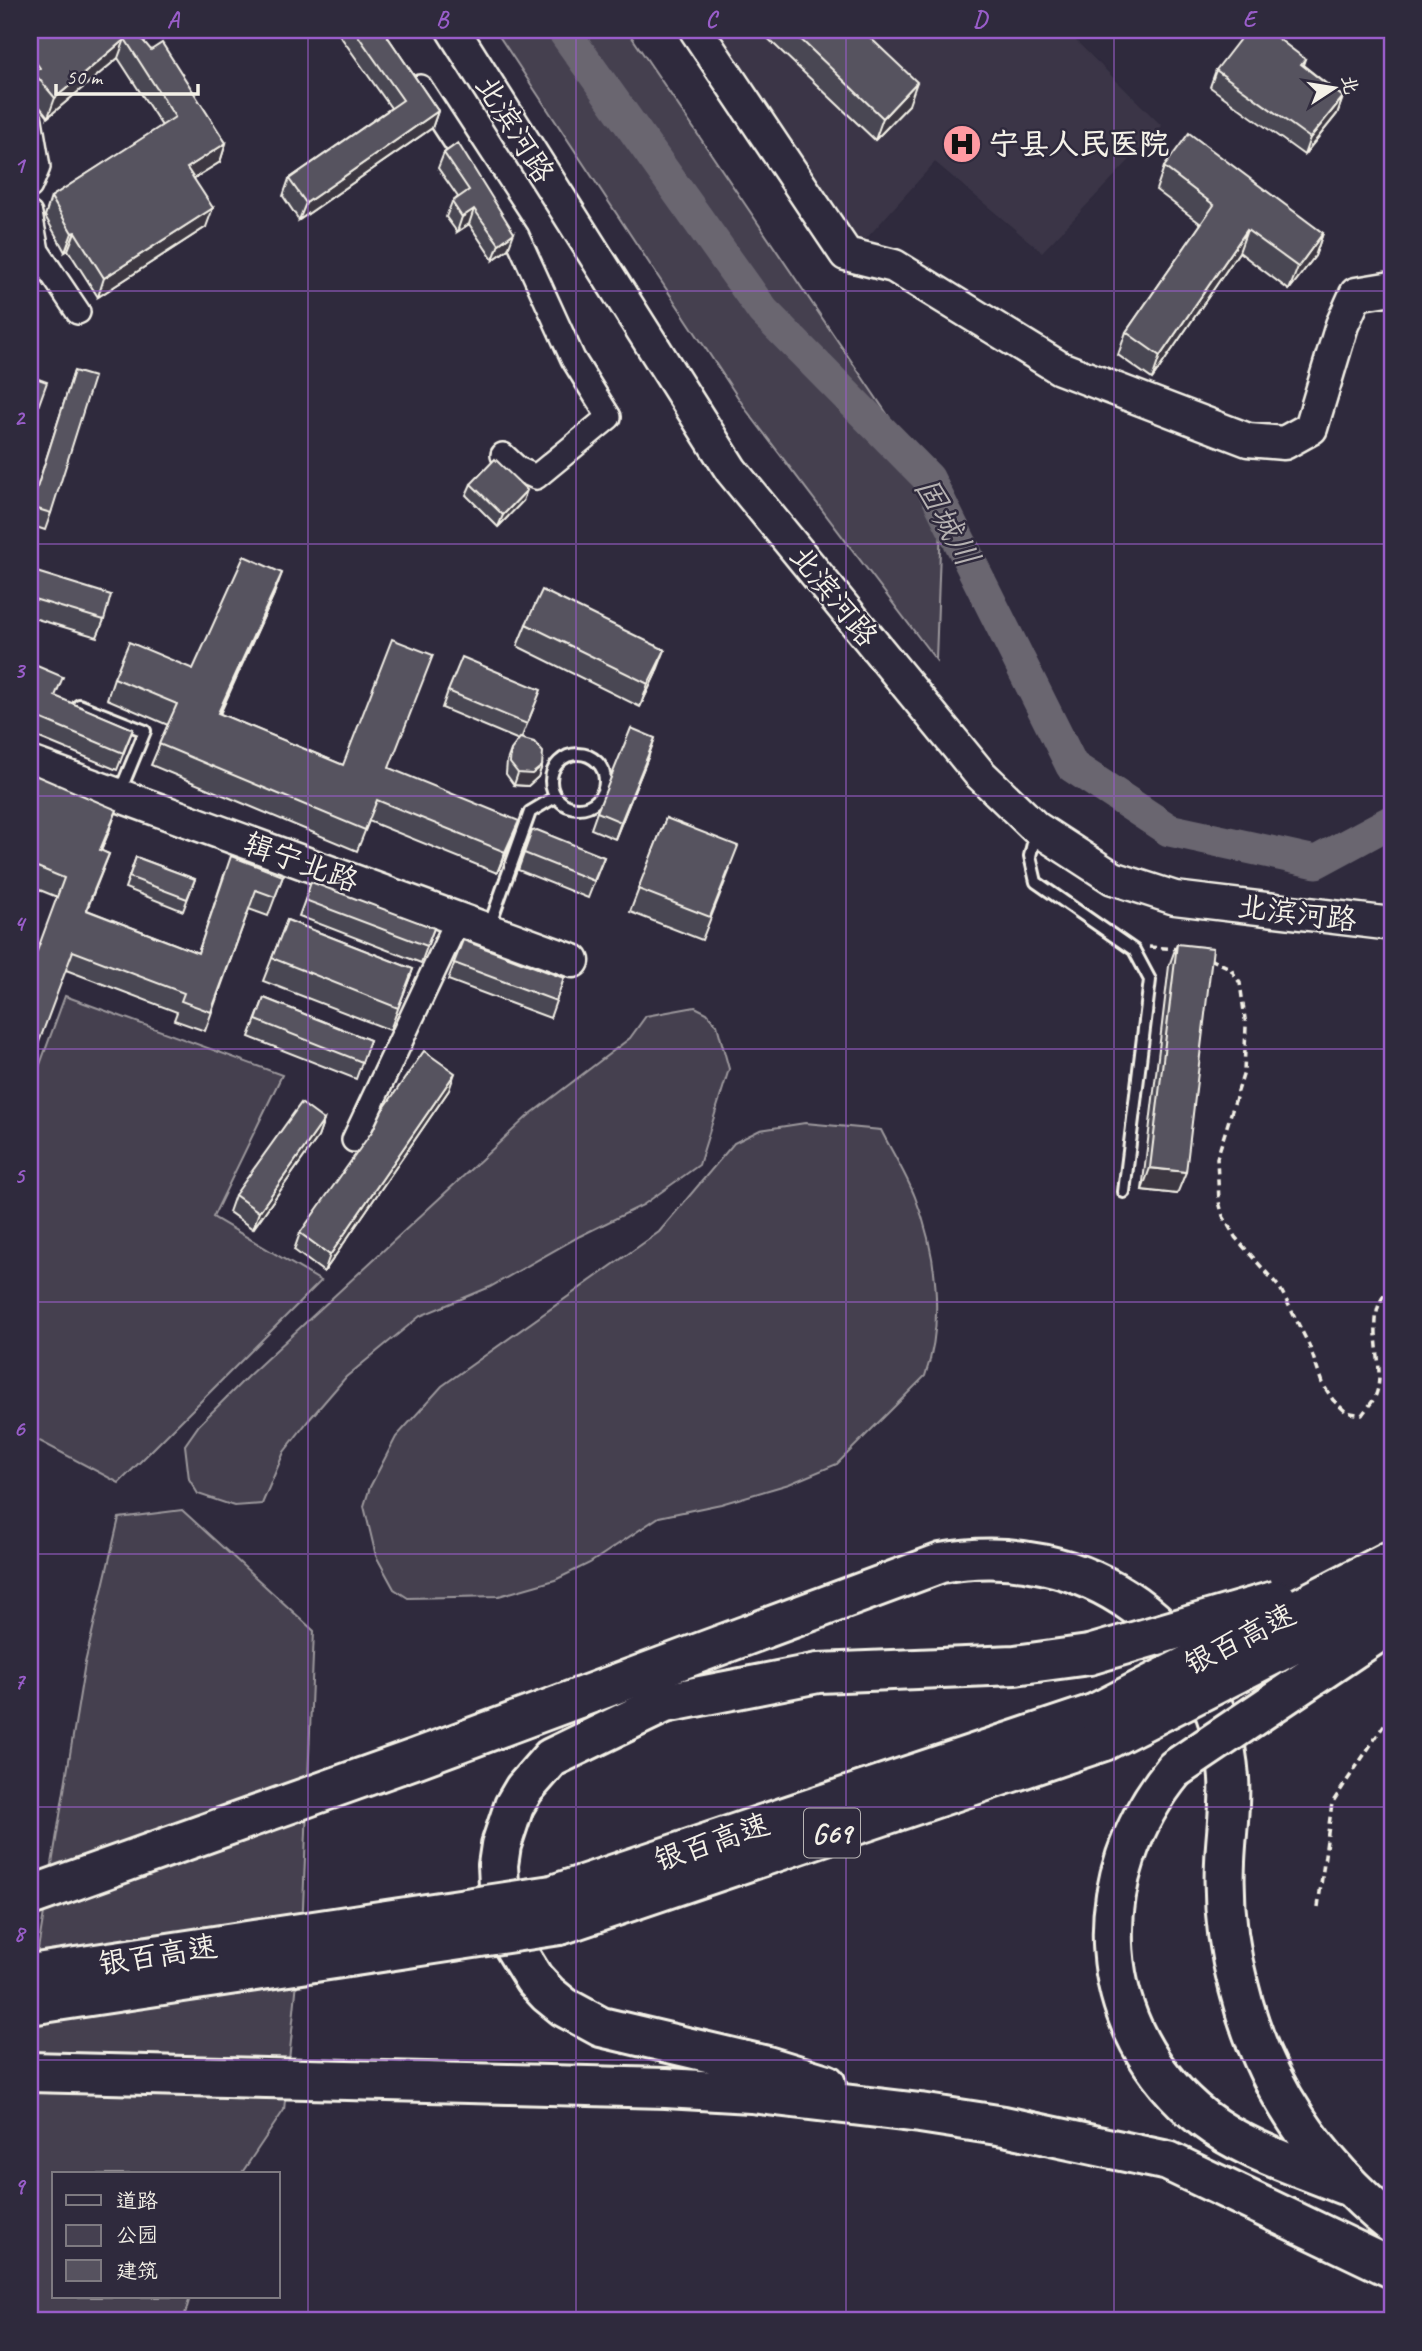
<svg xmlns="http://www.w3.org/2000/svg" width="1422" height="2351" viewBox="0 0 1422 2351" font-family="Caveat,'LXGW WenKai TC',sans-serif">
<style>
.built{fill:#3b3647}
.green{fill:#454050;stroke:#9c989c;stroke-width:2}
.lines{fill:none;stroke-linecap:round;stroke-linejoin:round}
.river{stroke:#6a6670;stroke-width:33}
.lane-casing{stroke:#f4f1e8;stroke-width:16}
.street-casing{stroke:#f4f1e8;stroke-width:28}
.secondary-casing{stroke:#f4f1e8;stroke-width:37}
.highway-casing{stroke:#f4f1e8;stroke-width:44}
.path{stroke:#f4f1e8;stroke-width:3.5;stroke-dasharray:7 5;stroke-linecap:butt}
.lane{stroke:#2f2a3d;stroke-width:10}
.street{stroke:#2f2a3d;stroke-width:23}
.secondary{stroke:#2f2a3d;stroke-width:32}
.highway{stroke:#2f2a3d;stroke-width:38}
.highway-bridge-casing{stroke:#f4f1e8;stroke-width:44;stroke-linecap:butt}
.highway-bridge{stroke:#2f2a3d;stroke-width:38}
.wall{fill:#4a4752;stroke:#f4f1e8;stroke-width:2}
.shaded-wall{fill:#3c3942;stroke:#f4f1e8;stroke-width:2}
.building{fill:#56525f;stroke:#f4f1e8;stroke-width:2}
.grid{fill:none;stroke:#995dc9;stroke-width:2;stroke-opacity:0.55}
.labels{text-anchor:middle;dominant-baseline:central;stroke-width:5;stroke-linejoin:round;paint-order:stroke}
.shield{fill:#2f2a3d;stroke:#b9b5b5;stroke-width:2}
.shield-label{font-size:28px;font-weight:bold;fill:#f4f1e8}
.street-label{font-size:30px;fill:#f4f1e8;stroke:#2f2a3d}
.poi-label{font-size:30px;font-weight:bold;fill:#f4f1e8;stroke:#2f2a3d;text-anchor:start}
.water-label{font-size:32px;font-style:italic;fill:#b6b2b2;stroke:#2f2a3d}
.neatline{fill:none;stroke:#995dc9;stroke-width:2.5}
.grid-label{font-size:23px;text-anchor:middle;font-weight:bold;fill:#995dc9}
</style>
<rect width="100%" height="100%" fill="#2f2a3d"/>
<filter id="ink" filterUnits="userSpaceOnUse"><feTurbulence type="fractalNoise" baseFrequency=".0143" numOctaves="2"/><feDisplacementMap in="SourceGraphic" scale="14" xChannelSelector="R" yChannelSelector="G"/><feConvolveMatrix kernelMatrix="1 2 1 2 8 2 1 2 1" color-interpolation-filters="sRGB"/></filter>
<g filter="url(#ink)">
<polygon class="built" points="696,30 1065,30 1162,126 1042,252 935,162 856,250"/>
<g class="green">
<polygon points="495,30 627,30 942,495 936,660 747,411"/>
<polygon points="65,996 282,1075 213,1217 321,1281 119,1483 30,1436 30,1092"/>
<polygon points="695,1007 707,1013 717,1025 729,1069 699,1165 643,1205 580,1236 490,1287 420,1316 346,1377 308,1421 284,1452 262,1504 234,1506 198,1494 189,1479 185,1445 199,1425 247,1377 528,1116 630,1038 646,1016"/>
<path d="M805,1123L881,1130C892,1152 906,1174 915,1197C936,1250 945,1321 925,1376L837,1464L789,1484L721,1504L659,1517L590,1563L555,1580L499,1596L408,1598L394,1589L376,1556L364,1506L370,1487L396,1437L442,1386L659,1232L734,1143L760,1130Z"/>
<polygon points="182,1510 314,1631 302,1932 284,2110 241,2174 54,2174 54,2297 190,2297 183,2321 30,2321 30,1998 85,1663 119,1518"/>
</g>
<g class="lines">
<polyline class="river" points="563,30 763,311 928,478 1072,766 1169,830 1316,862 1392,821"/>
<g class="lane-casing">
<g id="lane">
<polyline points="79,705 145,731 119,794"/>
<circle cx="578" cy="781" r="27"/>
<polyline points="1036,831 1030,856 1036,882 1134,950 1150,980 1124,1192"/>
<polyline points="489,927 530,812 555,797"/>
</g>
</g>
<g class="street-casing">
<g id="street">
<polyline points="420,87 517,236 573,359 609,417 536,477 518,469 503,455"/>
<polyline points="30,120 38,167 30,186"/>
<polyline points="30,214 37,251 78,312"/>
<polyline points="354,1140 458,919"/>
</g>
</g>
<g class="secondary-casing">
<g id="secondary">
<polyline points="453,30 731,470 979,773 1036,828 1113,878 1175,898 1392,924"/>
<polyline points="696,30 846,254 894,266 1060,368 1248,440 1284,443 1311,428 1342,325 1356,294 1392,288"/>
<polyline points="30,763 573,961"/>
</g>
</g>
<g class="highway-casing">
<g id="highway">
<path d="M1175,1769C1085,1877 1091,2029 1204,2119C1244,2150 1298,2166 1344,2185"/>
<polyline points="552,1895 1096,1713"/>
<path d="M30,1896L417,1758L941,1563C1083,1537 1218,1628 1229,1778C1231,1806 1226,1834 1225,1862C1223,1905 1228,1947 1239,1988C1262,2082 1317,2164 1392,2224"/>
<polyline points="560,1925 1104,1741"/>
<polyline points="30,2072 666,2088 751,2093 920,2113 1004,2126 1168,2161 1392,2268"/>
<polyline points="826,2084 767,2066 601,2027 564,2007 548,1994 534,1979 513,1945 500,1905 498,1865 501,1845 514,1806 524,1789 551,1758 665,1703 818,1673 1015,1665 1089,1655"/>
</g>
</g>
<g class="path">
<polyline points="1149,947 1180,949"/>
<path d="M1210,959L1230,968L1240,983L1246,1026L1244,1072L1217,1158L1219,1202L1223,1216L1235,1237L1280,1288L1309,1345L1322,1383L1333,1400L1346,1412L1362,1415C1366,1409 1372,1403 1375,1397C1389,1367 1359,1310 1392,1288"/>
<polyline points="1318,1907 1332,1803 1392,1713"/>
</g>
<use href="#lane" class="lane"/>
<use href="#street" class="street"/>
<use href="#secondary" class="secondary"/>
<use href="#highway" class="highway"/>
<g class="highway-bridge-casing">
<g id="highway-bridge">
<polyline points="1089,1655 1277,1600"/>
<polyline points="1096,1713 1392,1560"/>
<polyline points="1104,1741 1392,1594"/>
<polyline points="1175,1769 1392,1623"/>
<polyline points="30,1974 552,1895"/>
<polyline points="30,2005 560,1925"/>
</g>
</g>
<use href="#highway-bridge" class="highway-bridge"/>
</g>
<g class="wall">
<polygon points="30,30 134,30 226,143 220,162 194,178 206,227 98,297 68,250 65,252 45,216 51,197 162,126 118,58 48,117 30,95"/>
<polygon points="336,30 383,30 438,111 432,128 299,220 283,196 289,179 391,108"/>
<polygon points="759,30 862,30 909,105 875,140"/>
<polygon points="1305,59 1303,65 1343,97 1337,114 1304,155 1210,87 1216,70"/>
<polygon points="458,143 508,249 493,260 469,224 457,232 446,217 452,202 458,197 438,168 444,153"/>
<polygon points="1164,167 1323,233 1315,256 1289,290 1239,252 1152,379 1118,355 1126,332 1201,224 1156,190"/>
<polygon points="74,371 51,513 45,530 30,525 30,510"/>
<polygon points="471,484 523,501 498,527 466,495"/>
<polygon points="30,570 104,620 97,637 30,617"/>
<polygon points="274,594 220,714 343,765 389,768 511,842 497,873 369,821 357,851 151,765 168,725 107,699 114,678 193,669"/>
<polygon points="526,624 656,673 640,707 517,646"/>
<polygon points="30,663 56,697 133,729 117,770 30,734"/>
<polygon points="448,691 534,707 521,739 542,766 538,777 528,786 514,785 506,774 507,761 511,750 519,740 442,708"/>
<polygon points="649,755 615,839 591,829 597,812"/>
<polygon points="30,773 110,829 101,851 109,854 87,910 198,953 224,875 283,876 268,916 249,909 205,1031 174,1020 177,1012 66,970 57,897 30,886"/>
<polygon points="666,818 730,869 702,940 630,912"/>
<polygon points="532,831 604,857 588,898 518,870"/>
<polygon points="136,857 195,879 183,911 125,888"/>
<polygon points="305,900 434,928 421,963 299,916"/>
<polygon points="287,920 413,969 390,1030 263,981"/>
<polygon points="463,940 564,978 550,1018 448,980"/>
<polygon points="1177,944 1177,1194 1142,1190 1169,966"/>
<polygon points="264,998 370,1040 356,1079 249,1037"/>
<polygon points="449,1090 324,1272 294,1250 300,1233"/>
<polygon points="324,1120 318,1137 253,1229 229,1212 235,1195"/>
</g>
<g class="shaded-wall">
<polygon points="125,39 118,58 48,117 55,98"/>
<polygon points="917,82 909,105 875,140 883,118"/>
<polygon points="1343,97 1337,114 1304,155 1310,138"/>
<polygon points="438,111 432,128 299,220 306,203"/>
<polygon points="226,143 220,162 180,187 187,168"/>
<polygon points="213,208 206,227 98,297 104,278"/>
<polygon points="474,209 469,224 457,232 462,217"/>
<polygon points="1247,230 1239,252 1152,379 1160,356"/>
<polygon points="75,232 68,250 65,252 72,233"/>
<polygon points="514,233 508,249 493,260 499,244"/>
<polygon points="1323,233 1315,256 1289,290 1298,267"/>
<polygon points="527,490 523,501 498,527 503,515"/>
<polygon points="282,573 274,594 210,734 218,713"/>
<polygon points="665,650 656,673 640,707 648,684"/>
<polygon points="655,738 649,755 615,839 621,822"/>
<polygon points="542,766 538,777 528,786 514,785 518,773"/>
<polygon points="117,810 110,829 93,869 100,850"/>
<polygon points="519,821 511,842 497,873 505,852"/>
<polygon points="455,1073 449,1090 324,1272 330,1255"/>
<polygon points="324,1120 318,1137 253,1229 259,1212"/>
<polygon points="1150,1168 1186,1172 1177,1194 1142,1190"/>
</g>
<g class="building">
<polygon points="30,30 134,30 151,50 162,43 226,143 187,168 213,208 104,278 75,232 72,233 51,197 175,117 125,39 55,98 34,73 40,68 30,54"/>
<polygon points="354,30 383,30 438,111 306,203 289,179 403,100"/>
<polygon points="791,30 862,30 917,82 883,118"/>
<polygon points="1247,30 1267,30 1305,59 1301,64 1343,97 1310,138 1216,70"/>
<polygon points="1189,133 1323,233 1298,267 1247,230 1160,356 1126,332 1214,205 1164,167"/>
<polygon points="458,143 514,233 499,244 474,209 462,217 452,202 469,190 444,153"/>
<polygon points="74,371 94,377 51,513 31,507"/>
<polygon points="30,376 47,382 30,429"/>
<polygon points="495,459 527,490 503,515 471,484"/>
<polygon points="244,556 282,573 218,713 343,765 392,639 433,655 389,768 519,821 505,852 377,800 365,830 159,744 177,704 114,678 129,642 193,669"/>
<polygon points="30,570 111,595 104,620 34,599 30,610"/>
<polygon points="542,590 665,650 648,684 526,624"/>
<polygon points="462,657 541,690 527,724 448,691"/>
<polygon points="30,663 63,677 55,696 133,729 123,753 30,714"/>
<polygon points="631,728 655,738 621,822 597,812"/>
<polygon points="520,738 534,742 543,752 542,766 532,774 518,773 510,763 511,750"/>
<polygon points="30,773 117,810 100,850 109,854 86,910 198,953 231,856 283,876 275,897 256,890 211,1012 181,1001 184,993 73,951 30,1066 30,970 64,878 30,864"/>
<polygon points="666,818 738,846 710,917 638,889"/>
<polygon points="537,830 604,857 594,881 524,853 532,831"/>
<polygon points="136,857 195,879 187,899 129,877"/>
<polygon points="311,882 434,928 427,946 305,900"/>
<polygon points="287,920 413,969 398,1008 272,958"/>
<polygon points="463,940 564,978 556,1001 454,963"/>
<polygon points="1177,944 1213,948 1186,1172 1150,1168"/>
<polygon points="264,998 370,1040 362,1062 256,1020"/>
<polygon points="424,1051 455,1073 330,1255 300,1233 373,1130 382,1111"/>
<polygon points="301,1103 324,1120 259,1212 235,1195"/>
</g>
</g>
<path class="grid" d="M308,30V2321M576,30V2321M846,30V2321M1114,30V2321M30,291H1392M30,544H1392M30,796H1392M30,1049H1392M30,1302H1392M30,1554H1392M30,1807H1392M30,2060H1392"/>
<defs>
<g id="hospital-disc" transform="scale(2.0125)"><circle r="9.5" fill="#ff9aa2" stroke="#2f2a3d"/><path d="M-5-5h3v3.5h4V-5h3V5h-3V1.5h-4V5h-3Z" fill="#111"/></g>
</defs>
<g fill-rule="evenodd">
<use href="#hospital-disc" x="962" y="144"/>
</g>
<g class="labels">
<rect class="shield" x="804" y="1808.5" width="56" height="49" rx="5"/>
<g class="shield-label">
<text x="832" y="1833">G69</text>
</g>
<g class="street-label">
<text transform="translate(515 129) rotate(58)">北滨河路</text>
<text transform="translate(834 596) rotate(51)">北滨河路</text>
<text transform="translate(301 862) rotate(20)">辑宁北路</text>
<text transform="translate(1297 913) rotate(7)">北滨河路</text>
<text transform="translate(1240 1639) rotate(-27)">银百高速</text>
<text transform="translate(712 1842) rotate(-19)">银百高速</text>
<text transform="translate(158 1955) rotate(-9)">银百高速</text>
</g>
<g class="poi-label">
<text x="989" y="144">宁县人民医院</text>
</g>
<g class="water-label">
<text transform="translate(947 522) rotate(61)">固城川</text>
</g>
</g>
<rect width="1422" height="2351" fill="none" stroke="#2f2a3d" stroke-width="77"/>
<rect x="52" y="2172" width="228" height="126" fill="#2f2a3d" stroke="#7e7a81" stroke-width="2"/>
<rect x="66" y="2195" width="35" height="10" fill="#2f2a3d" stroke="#7e7a81" stroke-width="2"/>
<text x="116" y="2208" font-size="21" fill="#f4f1e8">道路</text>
<rect x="66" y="2225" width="35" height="21" fill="#454050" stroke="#7e7a81" stroke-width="2"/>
<text x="116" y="2242" font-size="21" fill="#f4f1e8">公园</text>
<rect x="66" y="2260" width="35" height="21" fill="#56525f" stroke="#7e7a81" stroke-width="2"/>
<text x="116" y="2278" font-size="21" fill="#f4f1e8">建筑</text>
<g transform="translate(1334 88) rotate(78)" stroke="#2f2a3d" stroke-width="5" paint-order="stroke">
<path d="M0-5L12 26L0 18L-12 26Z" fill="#f4f1e8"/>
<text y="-10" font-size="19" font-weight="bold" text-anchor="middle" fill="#f4f1e8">北</text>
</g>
<path d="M56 84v10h142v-10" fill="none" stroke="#f4f1e8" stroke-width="3.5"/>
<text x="66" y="84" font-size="21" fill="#f4f1e8" stroke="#2f2a3d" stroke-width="5" paint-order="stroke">50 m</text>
<rect x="38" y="38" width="1346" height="2274" class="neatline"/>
<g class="grid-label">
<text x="173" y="27">A</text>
<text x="442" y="27">B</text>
<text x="711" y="27">C</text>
<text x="980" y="27">D</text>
<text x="1249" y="27">E</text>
<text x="19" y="173">1</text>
<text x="19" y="425">2</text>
<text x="19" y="678">3</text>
<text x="19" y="931">4</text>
<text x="19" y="1183">5</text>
<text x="19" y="1436">6</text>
<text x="19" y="1689">7</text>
<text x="19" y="1941">8</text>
<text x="19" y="2194">9</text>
</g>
</svg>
